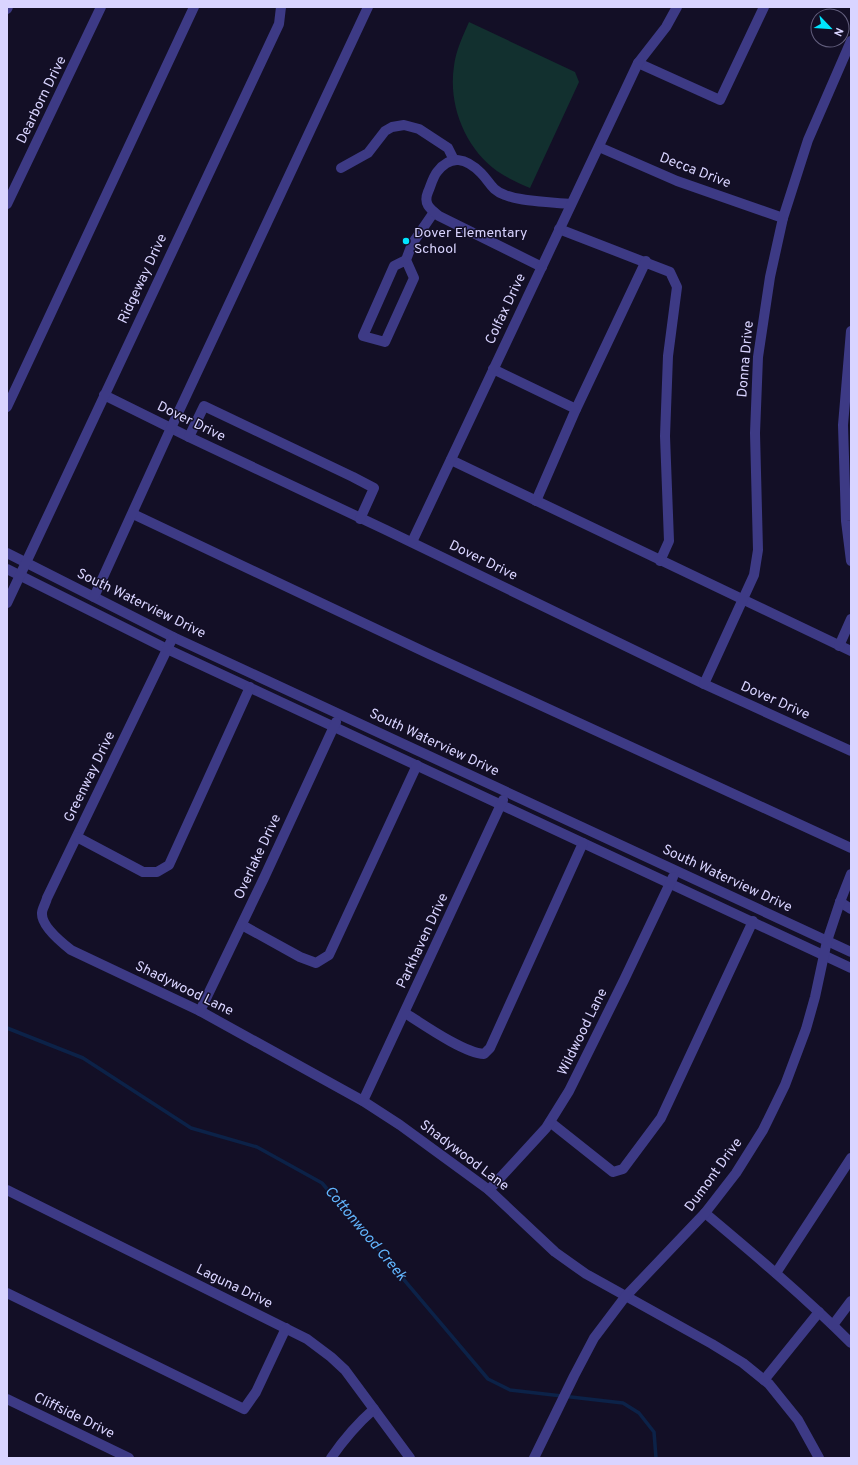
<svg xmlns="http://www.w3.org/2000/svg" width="858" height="1465" viewBox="0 0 858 1465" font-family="Overpass,sans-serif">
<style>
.green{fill:#12302f}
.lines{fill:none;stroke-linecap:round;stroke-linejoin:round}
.stream{stroke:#0c2248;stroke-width:3.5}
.minor{stroke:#3d3a85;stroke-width:10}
.poi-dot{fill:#00e5ff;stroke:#130f26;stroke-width:1.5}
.labels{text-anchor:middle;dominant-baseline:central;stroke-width:3;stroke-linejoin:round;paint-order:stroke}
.street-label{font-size:14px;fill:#d9d4ff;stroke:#130f26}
.poi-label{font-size:14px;fill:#d9d4ff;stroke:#130f26;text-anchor:start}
.water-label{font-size:15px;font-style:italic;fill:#62b6ff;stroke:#130f26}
</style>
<rect width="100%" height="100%" fill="#130f26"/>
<path class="green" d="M469,22L575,72L579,82L530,188C519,183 507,178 497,171C465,148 448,105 454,66C456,50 463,36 469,22Z"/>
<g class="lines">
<polyline class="stream" points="7,1028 83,1058 191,1128 257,1147 322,1183 488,1379 510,1390 623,1403 639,1413 654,1432 656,1458"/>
<g class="minor">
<polyline points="7,9 8,7"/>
<polyline points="638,63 720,100 764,7"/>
<polyline points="599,147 677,181 783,218"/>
<polyline points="341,168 368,153 385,131 392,127 404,125 419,129 448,148 454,160"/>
<polyline points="7,204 101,7"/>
<polyline points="559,229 670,272 677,287 668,356 665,436 669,541 660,561"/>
<polyline points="406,260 414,278 385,342 363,336 394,266 406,260 412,244 434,212"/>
<path d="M542,267L439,216C430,209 423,204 428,192C431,185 433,177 437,172C451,154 466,158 481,173C490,182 491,190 505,195C522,202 552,202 571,204"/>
<polyline points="851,331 843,425 846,521 851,561"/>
<polyline points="493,369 576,409"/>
<polyline points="104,395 189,437 386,530 704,684 851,751"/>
<polyline points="7,407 194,7"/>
<polyline points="189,437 204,406 353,477 374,488 360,519"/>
<polyline points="451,460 851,651"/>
<polyline points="536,501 576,409 646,261"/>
<polyline points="133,514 429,654 851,848"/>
<polyline points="412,542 630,80 638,63 666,27 677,7"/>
<polyline points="7,553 173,637 851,952"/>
<polyline points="7,569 167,649 851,968"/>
<polyline points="94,597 171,428 368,7"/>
<polyline points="7,603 279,24 281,7"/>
<path d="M173,637L47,898C46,903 42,909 42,913C41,926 62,943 71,950L200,1011L363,1101L400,1125L489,1190L555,1252L586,1274L712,1344L743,1363L769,1384L798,1420L819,1458"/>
<polyline points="839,646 851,619"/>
<polyline points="704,684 754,575 758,550 755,433 758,357 770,277 783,218 808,140 851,41"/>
<polyline points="77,837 143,872 157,872 169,865 250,687"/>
<polyline points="840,902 851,909"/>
<polyline points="242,925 300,957 316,963 329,955 417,765"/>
<polyline points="200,1011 264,878 336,722"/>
<path d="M405,1013C424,1025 464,1053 484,1054L490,1048L583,843"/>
<polyline points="363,1101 503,800"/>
<polyline points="550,1122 613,1172 623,1169 661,1118 753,921"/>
<polyline points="7,1190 307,1339 331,1357 345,1370 410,1458"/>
<polyline points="489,1190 546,1128 569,1091 624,980 673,877"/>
<path d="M705,1213C755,1255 805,1297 851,1343"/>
<polyline points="776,1273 851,1158"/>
<polyline points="7,1293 244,1409 256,1392 286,1328"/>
<polyline points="833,1325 851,1301"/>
<polyline points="764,1380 819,1312"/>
<polyline points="7,1399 129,1458"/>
<path d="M331,1458C344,1439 357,1424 374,1409"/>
<polyline points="534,1458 574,1376 594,1338 625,1297 705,1213 736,1173 763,1130 785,1085 806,1029 815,997 827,941 840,902 851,874"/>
</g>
</g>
<circle class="poi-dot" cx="406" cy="241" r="4"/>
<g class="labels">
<g class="street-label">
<text transform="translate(42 100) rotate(-64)">Dearborn Drive</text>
<text transform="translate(695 171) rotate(21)">Decca Drive</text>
<text transform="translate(143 279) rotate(-65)">Ridgeway Drive</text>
<text transform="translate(506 309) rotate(-65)">Colfax Drive</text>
<text transform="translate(746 359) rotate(-85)">Donna Drive</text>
<text transform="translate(191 422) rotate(26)">Dover Drive</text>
<text transform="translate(483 561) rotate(26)">Dover Drive</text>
<text transform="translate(141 604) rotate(26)">South Waterview Drive</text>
<text transform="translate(775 701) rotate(24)">Dover Drive</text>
<text transform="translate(434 743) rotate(25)">South Waterview Drive</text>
<text transform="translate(90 777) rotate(-64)">Greenway Drive</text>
<text transform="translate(258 857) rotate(-65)">Overlake Drive</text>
<text transform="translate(727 879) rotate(25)">South Waterview Drive</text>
<text transform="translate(423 941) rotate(-65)">Parkhaven Drive</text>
<text transform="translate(184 989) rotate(26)">Shadywood Lane</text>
<text transform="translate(583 1032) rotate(-64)">Wildwood Lane</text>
<text transform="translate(464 1156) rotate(37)">Shadywood Lane</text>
<text transform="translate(714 1175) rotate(-54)">Dumont Drive</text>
<text transform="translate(234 1287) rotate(26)">Laguna Drive</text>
<text transform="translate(74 1416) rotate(26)">Cliffside Drive</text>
</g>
<g class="poi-label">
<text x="414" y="233">Dover Elementary<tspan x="414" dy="16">School</tspan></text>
</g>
<g class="water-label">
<text transform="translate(365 1234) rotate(50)">Cottonwood Creek</text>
</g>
</g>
<rect width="858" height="1465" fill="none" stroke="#d9d4ff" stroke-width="16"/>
<g transform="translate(830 28) rotate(115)"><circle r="19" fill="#130f26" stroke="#625e7d"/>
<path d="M0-3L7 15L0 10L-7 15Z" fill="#00e5ff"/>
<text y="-6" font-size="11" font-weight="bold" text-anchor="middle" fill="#d9d4ff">N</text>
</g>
</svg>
